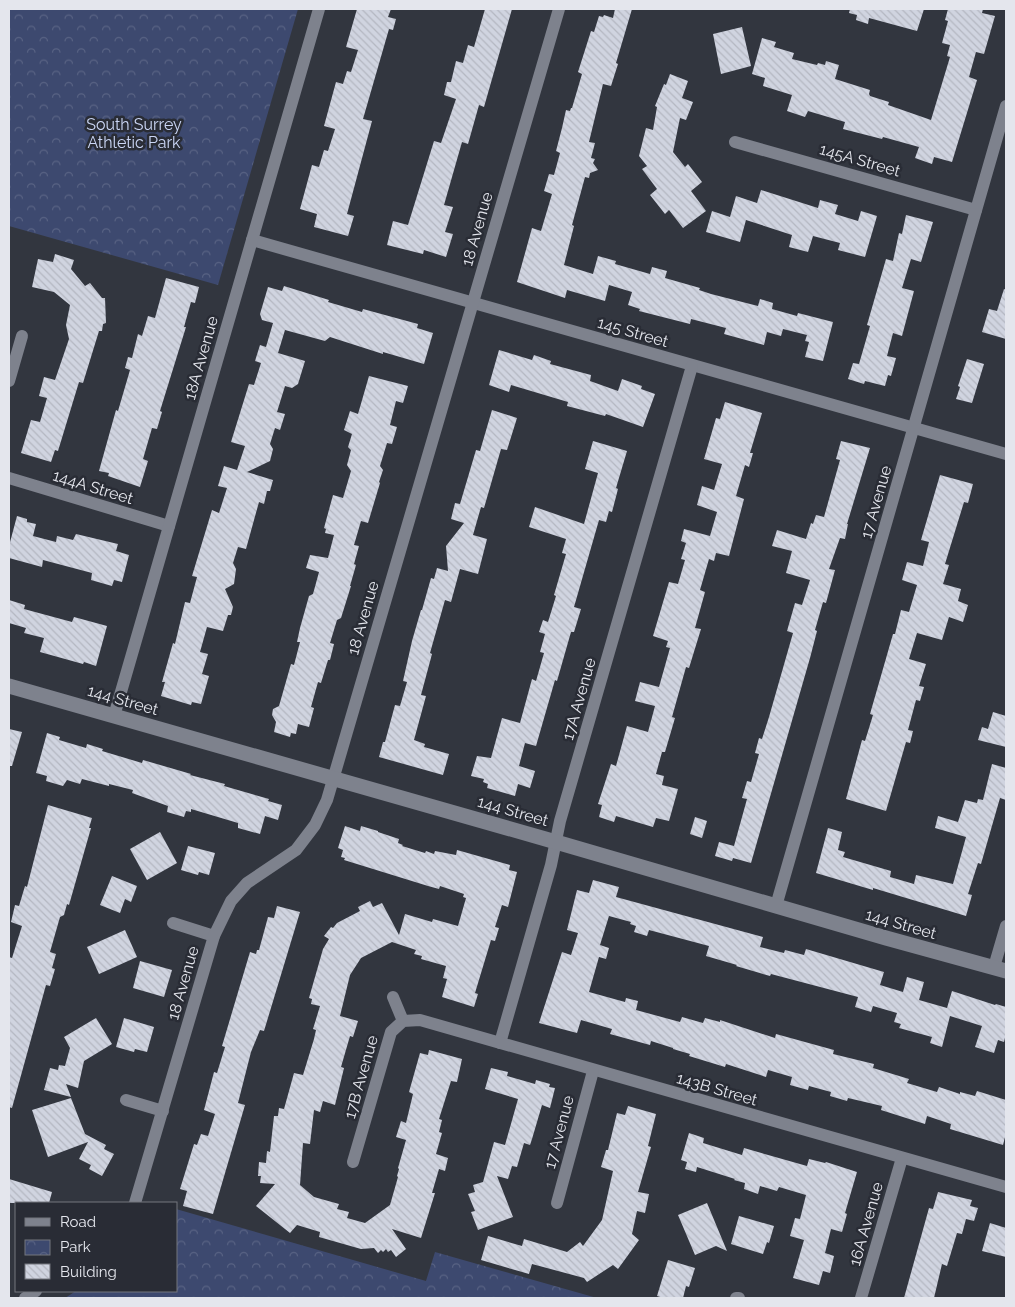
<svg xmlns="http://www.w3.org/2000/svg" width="1015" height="1307" viewBox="0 0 1015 1307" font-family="Raleway,sans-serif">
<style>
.park{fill:url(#park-crowns)}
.building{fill:url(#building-back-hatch)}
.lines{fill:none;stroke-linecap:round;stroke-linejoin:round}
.street{stroke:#7e828d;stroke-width:12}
.secondary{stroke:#7e828d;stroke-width:15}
.labels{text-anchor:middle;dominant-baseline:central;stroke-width:5;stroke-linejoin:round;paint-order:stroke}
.park-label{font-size:16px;fill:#cbd6f5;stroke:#292c35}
.street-label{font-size:16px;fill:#e4e6ed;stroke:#292c35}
</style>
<defs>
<pattern id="park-crowns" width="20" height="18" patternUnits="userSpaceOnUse" patternTransform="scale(1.25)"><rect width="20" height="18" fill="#3d496f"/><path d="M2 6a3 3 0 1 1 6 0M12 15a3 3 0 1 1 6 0" fill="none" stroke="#596384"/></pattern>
<pattern id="building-back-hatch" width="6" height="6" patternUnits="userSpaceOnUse" patternTransform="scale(1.25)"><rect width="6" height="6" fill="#d0d4e0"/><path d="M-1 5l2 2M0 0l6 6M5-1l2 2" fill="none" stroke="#b4b7c1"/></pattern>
</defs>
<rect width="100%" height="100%" fill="#32363f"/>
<g class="park">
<polygon points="9,9 298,9 218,285 9,226"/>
<polygon points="176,1209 426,1281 435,1252 597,1298 65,1298 76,1291 176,1291"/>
</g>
<g class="building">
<polygon points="357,9 391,9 388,17 396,19 393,30 389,29 363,119 372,121 347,214 354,216 348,236 314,227 317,214 300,209 312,165 319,167 324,150 328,151 335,129 324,126 336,82 343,84 347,71 351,72 358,50 346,47"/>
<polygon points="485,9 512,9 484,107 479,105 468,144 462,142 444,205 453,207 445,232 453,234 446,257 424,250 423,254 387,245 393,221 408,225 434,141 441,143 456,99 444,95 447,82 451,82 456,61 463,63 468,45 474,47"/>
<polygon points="615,9 632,9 616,63 618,64 611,86 603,84 589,142 595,143 591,158 595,159 593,163 598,170 590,173 589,178 585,177 572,225 574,226 564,265 593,274 598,256 616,261 615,264 650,274 652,267 667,271 665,278 700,288 699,290 711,294 758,306 760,299 773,303 772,309 797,316 798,313 833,322 823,361 805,357 809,342 805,341 807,335 783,329 781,336 767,332 764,345 724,334 726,328 691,319 690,324 639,311 640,309 628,305 632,292 609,285 605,301 567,290 565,298 517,282 532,228 541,231 552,194 544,191 549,174 554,175 560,153 556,151 562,128 566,110 570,111 571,108 572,108 582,74 578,72 591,31 594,32 599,16 603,17 604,15 613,18"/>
<polygon points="850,9 924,9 917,31 869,18 868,24 856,20 857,15 849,13"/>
<polygon points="948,9 983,9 982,13 995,16 984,54 976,52 969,77 977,80 952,162 934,157 932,164 915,158 919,147 883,137 882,139 843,129 845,122 808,111 805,117 787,111 792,95 763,86 765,78 752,74 762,38 776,42 774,47 794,53 792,59 817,65 818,63 825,65 826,61 839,65 835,79 870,90 869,94 870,96 889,102 888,105 931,120 950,57 947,56 950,45 942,43 948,21 945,20"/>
<polygon points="742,27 751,66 721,74 713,34"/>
<polygon points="670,74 688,81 682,98 693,102 686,120 680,118 673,152 685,167 688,164 702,182 691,191 706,211 683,228 669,210 665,214 650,195 657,189 642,169 647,166 639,156 646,128 653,130 657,107 655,106 664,84 666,85"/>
<polygon points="761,190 818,208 820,200 838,205 835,214 858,221 861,211 877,216 865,257 838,250 840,243 813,236 808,252 789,247 792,235 746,220 740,242 706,232 712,211 730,217 736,196 757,203"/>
<polygon points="906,215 933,222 921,262 911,259 902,288 914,291 902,336 893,333 887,356 896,358 891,376 888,375 885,386 865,381 864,384 848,379 853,363 859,364 870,326 867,325 886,259 893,261 899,233 902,234"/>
<polygon points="55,254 74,260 71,269 85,286 90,283 102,298 105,298 106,323 103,324 102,331 99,331 83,383 79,382 58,451 55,450 51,462 21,453 31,420 40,422 47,398 39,396 44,377 55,380 69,339 66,325 70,305 54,292 32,287 38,259 53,262"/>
<polygon points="166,278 199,287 195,303 191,302 184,327 186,327 160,411 162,412 157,429 152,428 143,459 148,461 140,487 108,476 109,473 99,471 116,410 118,411 130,370 125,368 128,357 132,358 138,334 142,336 148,316 155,318"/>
<polygon points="284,286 329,300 328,302 362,312 363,309 418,324 417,328 433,333 424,364 383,352 383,354 330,337 325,341 285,330 278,353 305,361 298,384 292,388 285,386 277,412 285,414 280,430 275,428 270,444 273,449 270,461 247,472 273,480 270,491 267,491 264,504 259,502 246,549 238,547 233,563 236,569 234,584 225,589 233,607 231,615 228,615 223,631 207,627 200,652 208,654 202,674 209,676 201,704 192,702 191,705 161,696 165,682 162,682 173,643 175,644 185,602 190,603 197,577 192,576 212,510 219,513 227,488 218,486 224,466 237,470 245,446 231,442 249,384 254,385 261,363 255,361 260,345 266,347 273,323 262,320 260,314 268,287 282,291"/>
<polygon points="1004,289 1006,290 1006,339 982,332 989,309 997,311"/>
<polygon points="499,350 532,360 534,355 551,361 550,364 591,375 590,381 618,391 622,379 642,386 641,389 655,394 643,427 606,414 605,416 567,406 568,402 511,385 509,392 489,385"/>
<polygon points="967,359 984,364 972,403 956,399 960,387 958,386"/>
<polygon points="369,376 408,386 403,403 396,401 390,425 397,427 392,444 387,443 380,466 383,470 379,482 380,483 368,523 361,521 354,545 359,546 354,564 356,565 350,586 351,586 341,618 337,620 330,643 334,644 330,660 328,660 321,683 318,682 311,707 314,708 309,727 298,724 296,734 291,733 290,737 274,732 276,722 272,715 273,709 279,706 291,664 294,665 300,642 297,642 300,628 309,596 313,594 319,572 306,568 310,555 328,558 334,535 325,533 326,529 324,528 333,495 343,498 351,471 347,465 351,450 348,447 352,434 344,430 350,411 358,414"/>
<polygon points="725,402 762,413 750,453 753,453 749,467 745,465 736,496 744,499 729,556 716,553 714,561 709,559 700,590 705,592 695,628 701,629 689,668 686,667 672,717 675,718 665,752 662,752 656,774 664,776 662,785 678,789 669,821 656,818 653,827 616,816 614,822 599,817 602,805 598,804 611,764 616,766 627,726 648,732 655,706 635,701 640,682 659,687 670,648 666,647 668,641 653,636 669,582 678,584 685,560 681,559 686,543 681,541 684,529 710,536 717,512 697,505 702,486 714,490 722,464 704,459 716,418 720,419"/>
<polygon points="492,410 517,418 507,450 501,449 484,508 481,507 473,535 487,539 478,574 460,569 451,602 445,600 430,653 432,654 421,695 426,696 414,740 425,744 424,747 449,754 443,775 379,757 383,742 385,742 395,705 400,706 407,682 403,681 412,641 421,610 422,610 431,578 434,579 437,568 448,571 446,546 464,523 451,519 455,503 460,504 476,450 480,451"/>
<polygon points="593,441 627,451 616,488 618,489 612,512 609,511 606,522 599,520 574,607 581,609 574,632 571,632 557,681 555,680 536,746 525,743 519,766 535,771 530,788 518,784 515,796 487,788 488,784 483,782 484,779 471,776 477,756 491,758 502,718 520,723 532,679 536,681 544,653 540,652 545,634 539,632 543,620 548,622 556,596 554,595 566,554 562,553 566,539 529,527 535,507 584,524 598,473 585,469"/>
<polygon points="841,441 870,448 847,524 848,524 845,539 840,538 829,569 835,570 826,603 823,602 815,630 817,631 810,658 751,863 733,858 732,861 715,856 719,842 734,846 747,799 742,798 747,781 751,782 759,754 755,753 759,738 762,739 769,717 793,633 787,631 795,603 802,605 810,580 786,573 792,551 772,546 777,530 806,539 811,523 813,524 816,515 824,517 840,460 836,459"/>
<polygon points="940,475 973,484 968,503 964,502 945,564 949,565 943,584 961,589 958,601 968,605 963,622 949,617 942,640 917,633 909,659 926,664 919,686 924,687 920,701 916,700 908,730 913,731 910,743 906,742 886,811 846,799 862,740 865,741 873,715 870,714 893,634 895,634 901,610 909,612 917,585 902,580 907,562 923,566 929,542 921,540"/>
<polygon points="17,516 27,519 27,522 36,524 33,536 56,542 57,536 73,540 76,534 118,544 116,551 129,555 122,582 114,580 112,586 91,580 92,573 43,560 42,567 9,558 9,546"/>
<polygon points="9,600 25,605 24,609 72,622 74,617 107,626 96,666 84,662 83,664 40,652 44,638 24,633 26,628 9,623"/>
<polygon points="993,712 1006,716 1006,747 978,740 982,727 988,729"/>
<polygon points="9,729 22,732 12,766 9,766"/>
<polygon points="47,733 60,737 59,740 86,748 87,744 103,749 102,751 142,763 143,760 174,769 191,774 190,775 225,784 224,786 269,799 268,801 282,805 278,820 265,816 260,834 238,828 238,823 191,809 191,812 186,811 184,817 167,812 168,806 132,793 133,790 109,784 109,786 82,779 80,784 67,780 63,786 46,781 47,776 36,773"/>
<polygon points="992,764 1006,768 1006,800 1000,798 981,864 978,863 968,894 972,895 966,916 873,888 873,890 816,873 828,828 842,832 838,850 845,852 843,857 891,871 890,877 914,884 916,875 953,884 966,837 935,828 938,816 958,822 965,800 977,803 978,799 983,800"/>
<polygon points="48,805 92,818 89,828 91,828 69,905 67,904 64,915 60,917 50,952 56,954 52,968 55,969 50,986 46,985 12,1108 9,1107 9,957 12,958 22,926 11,922 15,905 19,906 25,886 27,887"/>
<polygon points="695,817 707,821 702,838 690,834"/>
<polygon points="345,826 360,831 361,826 378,831 378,832 399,839 398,843 403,845 402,846 425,853 426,851 434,854 435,851 456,855 457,850 510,865 509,870 517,872 508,907 502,905 495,927 499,928 495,941 491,940 475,993 478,994 474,1007 442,997 447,979 443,978 446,966 421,959 422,956 414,954 416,950 392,942 361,958 350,975 340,1016 358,1021 353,1037 350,1036 341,1067 344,1068 335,1105 323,1101 320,1112 314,1110 310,1144 303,1143 300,1185 314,1197 339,1204 337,1209 349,1212 347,1218 365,1223 390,1205 398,1177 397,1176 399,1169 398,1168 406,1140 396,1137 401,1121 406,1123 413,1094 409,1092 420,1053 428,1055 429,1050 462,1059 457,1082 451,1081 439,1119 442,1120 439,1132 442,1133 436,1154 448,1158 445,1171 439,1169 432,1193 435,1193 421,1238 392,1229 406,1249 396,1257 391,1250 388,1252 386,1249 383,1252 381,1250 378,1253 374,1248 361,1249 319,1237 320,1232 297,1225 290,1233 256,1206 275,1184 260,1183 261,1176 258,1176 259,1162 266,1163 267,1151 270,1152 274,1116 278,1116 279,1108 284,1109 294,1073 303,1075 314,1039 316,1030 313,1029 320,1006 311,1004 312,999 309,998 323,949 329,939 324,936 331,927 333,928 337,923 360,911 358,907 370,901 373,907 382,903 399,935 405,914 432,922 433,919 458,926 466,898 463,897 464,894 440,886 439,889 428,886 344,860 345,858 341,857 343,850 338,848"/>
<polygon points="160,832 177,863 147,880 130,849"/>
<polygon points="188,846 215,853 209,875 199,872 198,875 181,870"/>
<polygon points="112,876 137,886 131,902 125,899 120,913 100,905"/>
<polygon points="593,880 619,887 616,897 763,937 760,947 784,953 785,950 804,955 806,949 884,972 880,985 903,992 907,977 924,982 919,1000 947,1008 952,991 995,1005 996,1004 1006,1007 1006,1033 1004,1042 998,1040 994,1053 975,1047 982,1026 950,1016 942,1047 930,1043 932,1037 899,1028 901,1024 894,1022 897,1013 873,1006 871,1012 855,1007 858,997 771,974 770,976 736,966 737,965 706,956 709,946 649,930 647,936 634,932 636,926 630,924 631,922 609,916 600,945 609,948 606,959 599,957 589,992 625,1002 626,998 638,1001 636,1010 680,1022 682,1017 703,1023 705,1018 720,1022 720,1020 775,1038 776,1034 834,1050 833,1054 874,1064 873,1068 909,1079 907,1083 937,1092 939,1087 960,1094 960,1092 975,1096 977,1091 1006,1100 1006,1133 1003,1145 950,1129 951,1124 927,1116 925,1124 881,1110 882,1106 848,1098 847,1101 830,1096 831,1092 809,1086 808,1090 790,1085 792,1077 768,1070 766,1077 726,1064 725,1067 689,1056 690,1054 673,1049 673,1048 651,1041 650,1045 610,1034 612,1029 581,1020 577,1033 539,1023 562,952 571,955 578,933 567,930 577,890 589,893"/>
<polygon points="277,906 300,912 264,1031 260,1030 251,1052 238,1103 245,1105 213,1214 183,1206 187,1191 180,1189 194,1144 197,1145 201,1134 208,1136 215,1114 204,1110 214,1072 217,1073 225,1047 222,1046 250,952 256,954 257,950 259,950 268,917 274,918"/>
<polygon points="125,930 137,957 99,974 87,947"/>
<polygon points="140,961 172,970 164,997 133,988"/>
<polygon points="96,1018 112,1044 84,1061 78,1088 66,1084 71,1097 44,1090 50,1068 58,1070 59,1065 65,1066 70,1048 64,1037"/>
<polygon points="124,1018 154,1027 147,1052 135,1049 134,1052 116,1047"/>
<polygon points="491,1068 508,1072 507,1076 535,1084 536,1080 550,1084 549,1087 555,1088 550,1108 542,1105 532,1139 530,1145 524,1143 517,1167 512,1166 508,1179 497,1176 513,1217 478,1230 471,1212 475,1211 468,1194 475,1192 473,1185 483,1182 494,1142 505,1145 518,1099 485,1089"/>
<polygon points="71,1098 85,1134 106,1145 104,1149 114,1154 102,1176 89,1169 91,1165 79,1159 88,1142 48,1157 32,1110"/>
<polygon points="628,1106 656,1114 648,1146 651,1147 638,1192 649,1194 645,1213 637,1211 632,1234 639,1240 618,1269 613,1265 587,1282 584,1278 532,1264 529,1274 481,1260 488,1236 522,1246 524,1239 567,1252 580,1242 583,1246 602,1220 613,1171 601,1167 606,1150 608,1150 617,1113 625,1115"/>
<polygon points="689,1133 704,1138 703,1143 742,1155 744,1148 807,1166 809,1159 825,1163 826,1162 857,1172 845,1213 847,1214 842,1232 831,1229 825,1253 834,1256 830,1273 823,1271 819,1285 793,1278 804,1240 790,1236 795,1218 800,1219 806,1195 779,1187 777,1191 760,1186 758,1194 744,1189 745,1183 734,1180 735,1179 697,1167 696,1172 685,1169 687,1162 681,1160"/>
<polygon points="9,1179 52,1192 49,1203 9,1203"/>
<polygon points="938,1192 972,1200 970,1206 978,1208 974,1221 966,1219 962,1234 957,1233 947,1266 942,1264 934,1298 904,1298 929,1208 933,1209"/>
<polygon points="707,1203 727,1251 716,1246 695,1255 678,1215"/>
<polygon points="739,1216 774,1226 769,1243 767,1242 763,1254 731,1244"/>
<polygon points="990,1223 1006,1228 1006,1257 982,1251"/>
<polygon points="668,1260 695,1268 689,1287 686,1286 683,1298 663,1298 657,1296"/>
</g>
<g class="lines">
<g class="street">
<polyline points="735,142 976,210"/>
<polyline points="252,240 1006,454"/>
<polyline points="9,381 22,336"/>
<polyline points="9,478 169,526"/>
<polyline points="114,716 319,9"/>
<polyline points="776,906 1006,106"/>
<polyline points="173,923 214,936"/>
<polyline points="994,967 1006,926"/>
<polyline points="393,997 403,1021"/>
<polyline points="500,1043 551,865 560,821 692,366"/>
<polyline points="126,1100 163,1111"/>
<polyline points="353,1162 391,1032 403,1021 420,1020 1006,1187"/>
<polyline points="135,1203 214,936 231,901 247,883 296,850 315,825 327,800 559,9"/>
<polyline points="557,1203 593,1071"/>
<polyline points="25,1298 36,1291"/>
<polyline points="736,1298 739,1298"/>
<polyline points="861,1298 902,1158"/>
</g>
<polyline class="secondary" points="9,686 556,842 886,938 1006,971"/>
</g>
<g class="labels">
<g class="park-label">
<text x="134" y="124">South Surrey<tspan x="134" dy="18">Athletic Park</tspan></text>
</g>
<g class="street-label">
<text transform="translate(860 160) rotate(16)">145A Street</text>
<text transform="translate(477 229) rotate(-74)">18 Avenue</text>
<text transform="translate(633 332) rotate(16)">145 Street</text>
<text transform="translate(201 358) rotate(-74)">18A Avenue</text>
<text transform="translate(93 487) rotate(17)">144A Street</text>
<text transform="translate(876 502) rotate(-74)">17 Avenue</text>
<text transform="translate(363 618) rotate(-74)">18 Avenue</text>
<text transform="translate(579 699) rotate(-74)">17A Avenue</text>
<text transform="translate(123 700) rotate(16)">144 Street</text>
<text transform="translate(513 811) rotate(16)">144 Street</text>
<text transform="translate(901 924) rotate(16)">144 Street</text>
<text transform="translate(183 983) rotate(-74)">18 Avenue</text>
<text transform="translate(361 1077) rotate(-74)">17B Avenue</text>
<text transform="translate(717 1089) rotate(16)">143B Street</text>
<text transform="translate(559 1132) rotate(-75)">17 Avenue</text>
<text transform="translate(866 1224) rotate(-74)">16A Avenue</text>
</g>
</g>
<rect width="1015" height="1307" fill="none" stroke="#e4e6ed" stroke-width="20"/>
<rect x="15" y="1202" width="162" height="90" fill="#292c35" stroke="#74767f"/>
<rect x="25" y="1218" width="25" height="8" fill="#7e828d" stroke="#74767f"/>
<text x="60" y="1227" font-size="15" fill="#e4e6ed">Road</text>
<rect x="25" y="1240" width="25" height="15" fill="url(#park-crowns)" stroke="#74767f"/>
<text x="60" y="1252" font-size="15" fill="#e4e6ed">Park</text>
<rect x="25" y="1264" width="25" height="15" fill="url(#building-back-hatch)" stroke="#74767f"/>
<text x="60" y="1277" font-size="15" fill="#e4e6ed">Building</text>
</svg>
